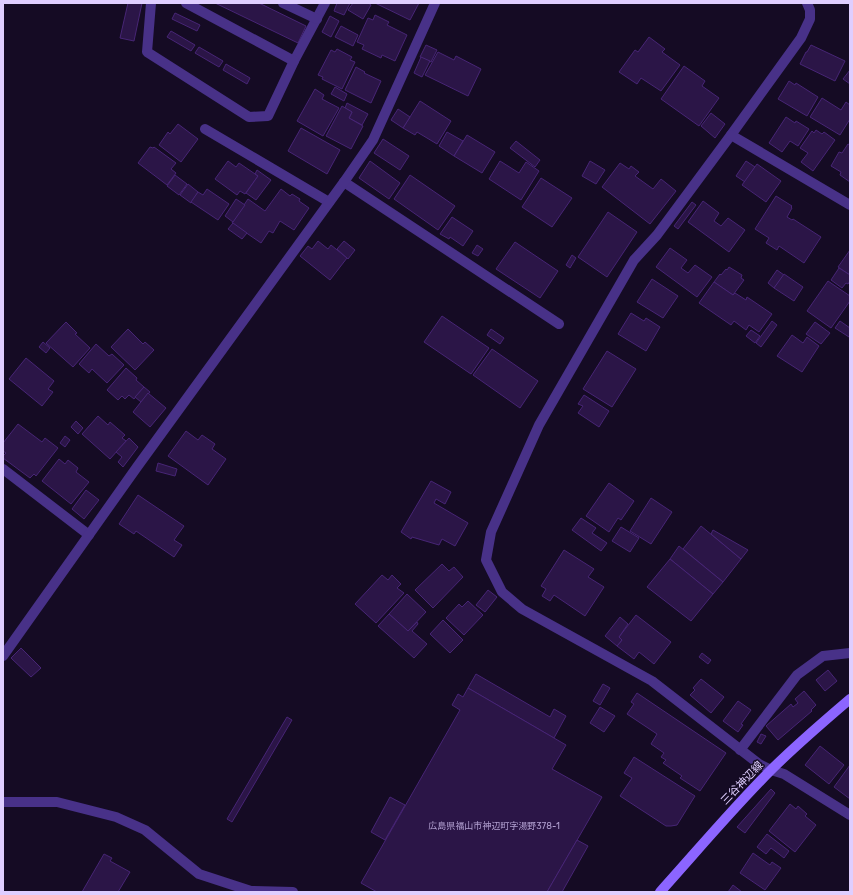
<svg xmlns="http://www.w3.org/2000/svg" width="853" height="895" viewBox="0 0 853 895" font-family="Rubik,'Noto Sans JP',sans-serif">
<style>
.building{fill:#2b1547;stroke:#472575}
.lines{fill:none;stroke-linecap:round;stroke-linejoin:round}
.street{stroke:#483188;stroke-width:10}
.secondary{stroke:#8c65ff;stroke-width:10}
.labels{text-anchor:middle;dominant-baseline:central;stroke-width:3;stroke-linejoin:round;paint-order:stroke}
.number-label{font-size:9px;fill:#b2a0d1}
.street-label{font-size:11px;fill:#dfceff;stroke:#150b24}
</style>
<rect width="100%" height="100%" fill="#150b24"/>
<g class="building">
<polygon points="128,3 142,3 134,41 120,38"/>
<polygon points="215,3 259,3 306,26 298,43"/>
<polygon points="337,3 350,3 344,15 334,11"/>
<polygon points="353,3 368,3 371,5 363,19 348,10"/>
<polygon points="375,3 419,3 410,20"/>
<polygon points="175,13 200,25 197,31 172,19"/>
<polygon points="375,15 389,22 387,25 407,35 395,61 382,55 381,58 362,49 364,45 357,42 368,18 373,20"/>
<polygon points="330,16 339,21 331,37 322,32"/>
<polygon points="341,26 358,35 353,46 335,37"/>
<polygon points="171,31 195,45 191,51 167,37"/>
<polygon points="649,37 665,49 662,52 680,65 661,91 641,78 637,84 619,72 635,50 638,52"/>
<polygon points="426,45 437,50 431,62 420,57"/>
<polygon points="811,45 845,61 835,81 800,64 806,52 807,52"/>
<polygon points="199,47 223,61 219,67 195,53"/>
<polygon points="337,49 352,57 350,60 355,62 342,89 322,79 323,77 318,75 331,50 335,52"/>
<polygon points="438,52 454,60 456,56 481,69 468,96 425,75"/>
<polygon points="421,57 430,61 422,77 414,73"/>
<polygon points="226,64 250,78 247,84 223,70"/>
<polygon points="684,66 705,81 702,86 719,98 699,126 661,99"/>
<polygon points="356,67 365,72 364,73 381,81 371,103 345,90"/>
<polygon points="850,70 850,84 843,79"/>
<polygon points="789,81 795,85 796,83 818,97 807,116 778,99"/>
<polygon points="335,87 347,94 344,101 331,94"/>
<polygon points="315,89 324,95 322,99 339,108 323,136 297,121"/>
<polygon points="822,98 841,110 846,102 850,105 850,119 840,135 810,117"/>
<polygon points="420,101 451,121 437,144 417,132 415,135 403,128"/>
<polygon points="347,103 368,114 362,125 349,118 352,112 345,108"/>
<polygon points="342,106 352,112 349,118 363,126 351,149 326,136"/>
<polygon points="398,109 410,117 403,128 391,120"/>
<polygon points="711,113 725,124 715,138 701,126"/>
<polygon points="786,117 795,123 796,121 809,129 798,146 790,141 782,152 769,143"/>
<polygon points="178,124 198,139 181,162 159,145 168,132 170,134"/>
<polygon points="301,128 340,150 327,174 288,151"/>
<polygon points="816,130 822,134 824,132 835,140 813,171 801,162 808,153 800,148 812,131 814,133"/>
<polygon points="447,132 463,141 454,156 439,146"/>
<polygon points="467,135 495,152 482,173 454,156"/>
<polygon points="383,139 409,156 400,170 374,153"/>
<polygon points="516,141 540,160 535,167 510,148"/>
<polygon points="848,144 850,145 850,182 840,175 841,172 831,166 839,152 842,153"/>
<polygon points="150,147 153,148 154,147 176,163 171,169 176,173 167,185 138,163"/>
<polygon points="228,161 236,167 239,163 258,176 245,194 240,191 237,195 215,179"/>
<polygon points="370,161 400,183 389,199 359,178"/>
<polygon points="500,161 519,173 526,162 539,171 521,200 489,179"/>
<polygon points="590,161 605,170 596,184 582,176"/>
<polygon points="746,161 755,167 745,182 736,176"/>
<polygon points="620,163 629,169 631,166 639,172 635,176 653,189 661,179 676,191 650,224 602,187"/>
<polygon points="757,164 781,181 766,202 742,185"/>
<polygon points="257,170 271,180 256,200 246,193 258,176 255,174"/>
<polygon points="175,175 187,184 179,195 167,186"/>
<polygon points="410,175 455,206 438,230 394,199"/>
<polygon points="541,178 572,198 552,227 522,207"/>
<polygon points="188,184 198,192 191,203 180,195"/>
<polygon points="207,189 229,204 218,220 191,202 198,192 203,195"/>
<polygon points="281,189 290,196 292,194 300,199 299,201 309,208 294,230 280,221 273,233 269,231 261,243 232,223 248,199 265,211"/>
<polygon points="776,196 792,206 791,207 792,208 787,217 792,220 793,219 821,237 804,263 779,246 777,250 766,243 769,238 755,229"/>
<polygon points="236,199 245,205 233,222 225,216"/>
<polygon points="703,201 719,213 714,221 721,226 728,218 745,230 729,252 688,222"/>
<polygon points="692,202 696,205 678,229 674,226"/>
<polygon points="608,212 637,232 607,277 578,257"/>
<polygon points="452,217 473,231 463,246 450,237 449,239 440,234"/>
<polygon points="233,223 247,233 242,239 228,229"/>
<polygon points="318,241 328,249 331,245 347,258 330,280 300,256 308,246 312,249"/>
<polygon points="344,241 355,250 348,259 337,249"/>
<polygon points="515,242 558,271 540,298 496,269"/>
<polygon points="477,245 483,249 478,256 472,253"/>
<polygon points="670,248 687,260 681,268 688,273 695,265 712,277 697,297 656,267"/>
<polygon points="850,250 850,275 838,267"/>
<polygon points="572,255 576,258 570,268 566,265"/>
<polygon points="729,267 742,275 741,278 744,280 733,295 714,282 720,274 721,275 726,269 727,270"/>
<polygon points="839,268 850,275 850,281 848,284 846,283 842,288 831,280"/>
<polygon points="777,270 784,275 774,288 768,283"/>
<polygon points="784,274 803,287 794,301 774,288"/>
<polygon points="652,279 678,296 663,318 637,302"/>
<polygon points="828,281 850,296 850,301 831,328 807,311"/>
<polygon points="714,282 733,295 735,293 746,300 747,297 772,314 759,332 749,325 746,330 734,321 731,325 699,303"/>
<polygon points="631,313 644,321 646,318 660,327 646,351 618,334"/>
<polygon points="442,316 489,348 471,374 424,342"/>
<polygon points="772,321 777,325 761,347 756,343"/>
<polygon points="840,321 850,328 850,335 849,337 835,328"/>
<polygon points="66,322 77,333 75,334 90,348 73,367 46,343"/>
<polygon points="815,322 830,333 821,344 806,334"/>
<polygon points="128,329 143,344 145,342 154,350 135,370 111,347"/>
<polygon points="491,329 504,338 500,344 487,335"/>
<polygon points="751,330 760,336 755,343 746,336"/>
<polygon points="792,335 803,343 807,337 819,346 802,372 777,356"/>
<polygon points="43,342 50,348 46,353 39,347"/>
<polygon points="96,344 109,356 112,354 124,365 107,383 92,369 89,373 79,364"/>
<polygon points="492,349 538,381 520,408 473,375"/>
<polygon points="607,351 636,369 612,407 583,389"/>
<polygon points="26,358 54,381 48,389 53,392 42,406 9,379"/>
<polygon points="126,368 137,378 136,380 144,387 134,399 129,395 125,399 122,396 118,400 107,390"/>
<polygon points="144,387 150,392 141,402 135,397"/>
<polygon points="148,393 166,408 150,427 133,412"/>
<polygon points="584,395 609,411 599,427 578,413 583,406 578,404"/>
<polygon points="98,416 108,425 110,422 125,435 122,438 126,441 110,459 82,434"/>
<polygon points="76,421 83,428 78,434 71,427"/>
<polygon points="18,424 42,442 45,438 58,448 36,476 34,474 30,478 3,458 3,456 6,453 3,451 3,443"/>
<polygon points="186,431 198,440 202,435 215,444 212,449 226,459 208,485 168,456"/>
<polygon points="65,436 70,440 65,447 60,443"/>
<polygon points="129,438 138,447 123,467 118,462 122,457 116,452"/>
<polygon points="59,459 65,464 68,460 78,468 76,472 89,482 71,504 42,481"/>
<polygon points="158,463 177,469 175,476 156,471"/>
<polygon points="431,481 451,492 445,504 436,499 434,503 468,523 455,546 442,539 439,545 412,537 411,539 401,532"/>
<polygon points="609,483 634,501 621,520 618,518 609,532 586,516"/>
<polygon points="86,490 99,500 84,519 72,509"/>
<polygon points="138,495 184,526 174,540 182,545 174,557 136,531 134,534 119,524"/>
<polygon points="651,498 672,512 651,544 630,531"/>
<polygon points="581,518 596,528 592,533 607,543 601,551 572,530"/>
<polygon points="701,526 741,559 723,582 683,549"/>
<polygon points="621,527 639,538 630,552 612,541"/>
<polygon points="713,530 748,550 741,559 711,534"/>
<polygon points="679,546 723,582 713,594 670,559"/>
<polygon points="564,550 594,569 588,577 604,587 585,616 554,595 550,601 542,596 546,589 541,586"/>
<polygon points="670,559 713,594 691,621 647,587"/>
<polygon points="442,564 449,571 454,567 463,577 433,608 415,590"/>
<polygon points="382,575 388,580 392,575 401,584 397,588 404,593 376,623 355,604"/>
<polygon points="488,590 497,597 485,612 476,605"/>
<polygon points="407,594 426,612 408,631 389,614"/>
<polygon points="468,601 483,615 464,635 446,618 459,604 462,607"/>
<polygon points="389,614 408,631 417,622 418,624 412,631 427,644 414,658 378,626"/>
<polygon points="636,615 671,642 654,664 639,652 634,659 617,646 622,640 619,637"/>
<polygon points="620,617 628,624 619,637 622,640 617,646 605,636"/>
<polygon points="443,620 463,640 450,653 430,634"/>
<polygon points="21,648 41,668 31,677 11,658"/>
<polygon points="702,653 711,660 708,664 699,657"/>
<polygon points="828,670 837,681 825,691 816,680"/>
<polygon points="476,674 550,717 554,709 566,716 554,738 468,688"/>
<polygon points="701,679 724,697 711,713 690,695 695,690 693,688"/>
<polygon points="603,684 610,688 600,705 593,701"/>
<polygon points="468,688 566,745 552,769 602,797 547,892 377,892 361,883 460,710 452,705 458,694 463,697"/>
<polygon points="804,691 816,705 811,710 812,711 778,740 766,726 791,704 793,707 798,703 795,699"/>
<polygon points="637,693 726,753 700,791 680,778 682,776 663,763 666,760 661,757 664,753 651,744 657,734 627,714 634,704 631,702"/>
<polygon points="738,701 751,710 741,724 743,725 738,732 723,721"/>
<polygon points="600,707 615,716 604,732 590,723"/>
<polygon points="287,717 292,720 232,822 227,819"/>
<polygon points="761,734 766,736 761,744 757,742"/>
<polygon points="820,746 844,765 829,784 805,765"/>
<polygon points="634,757 695,796 677,825 671,826 666,826 620,796 632,778 624,773"/>
<polygon points="850,765 850,799 834,787"/>
<polygon points="771,789 775,793 745,833 737,827"/>
<polygon points="390,797 405,805 385,840 371,832"/>
<polygon points="790,804 796,809 798,806 807,814 805,816 816,825 795,852 769,831"/>
<polygon points="767,834 789,851 784,858 771,848 766,854 757,847"/>
<polygon points="577,840 588,846 562,892 547,892"/>
<polygon points="753,853 770,865 772,862 781,868 765,890 740,873"/>
<polygon points="104,854 112,858 110,861 130,872 118,892 82,892"/>
<polygon points="733,885 742,892 728,892"/>
</g>
<g class="lines">
<g class="street">
<polyline points="151,3 147,52 249,117 268,116 294,61 325,3"/>
<polyline points="186,3 294,61"/>
<polyline points="283,3 317,19"/>
<polyline points="807,3 810,10 810,19 801,38 731,135 657,235 634,260 539,425 491,532 486,560 502,592 522,609 652,681 759,764 771,770 784,774 850,815"/>
<polyline points="205,129 329,202"/>
<polyline points="731,135 850,205"/>
<polyline points="344,182 559,324"/>
<polyline points="3,469 89,535"/>
<polyline points="3,656 137,467 344,182 373,140 435,3"/>
<polyline points="740,750 797,675 823,656 850,653"/>
<polyline points="3,802 57,802 116,817 145,830 199,874 251,891 293,892"/>
</g>
<path class="secondary" d="M660,892C697,851 732,809 771,770C796,745 823,722 850,699"/>
</g>
<g class="labels">
<g class="number-label">
<text x="494" y="826">広島県福山市神辺町字湯野378-1</text>
</g>
<g class="street-label">
<text transform="translate(742 783) rotate(-46)">三谷神辺線</text>
</g>
</g>
<rect width="853" height="895" fill="none" stroke="#dfceff" stroke-width="8"/>
</svg>
